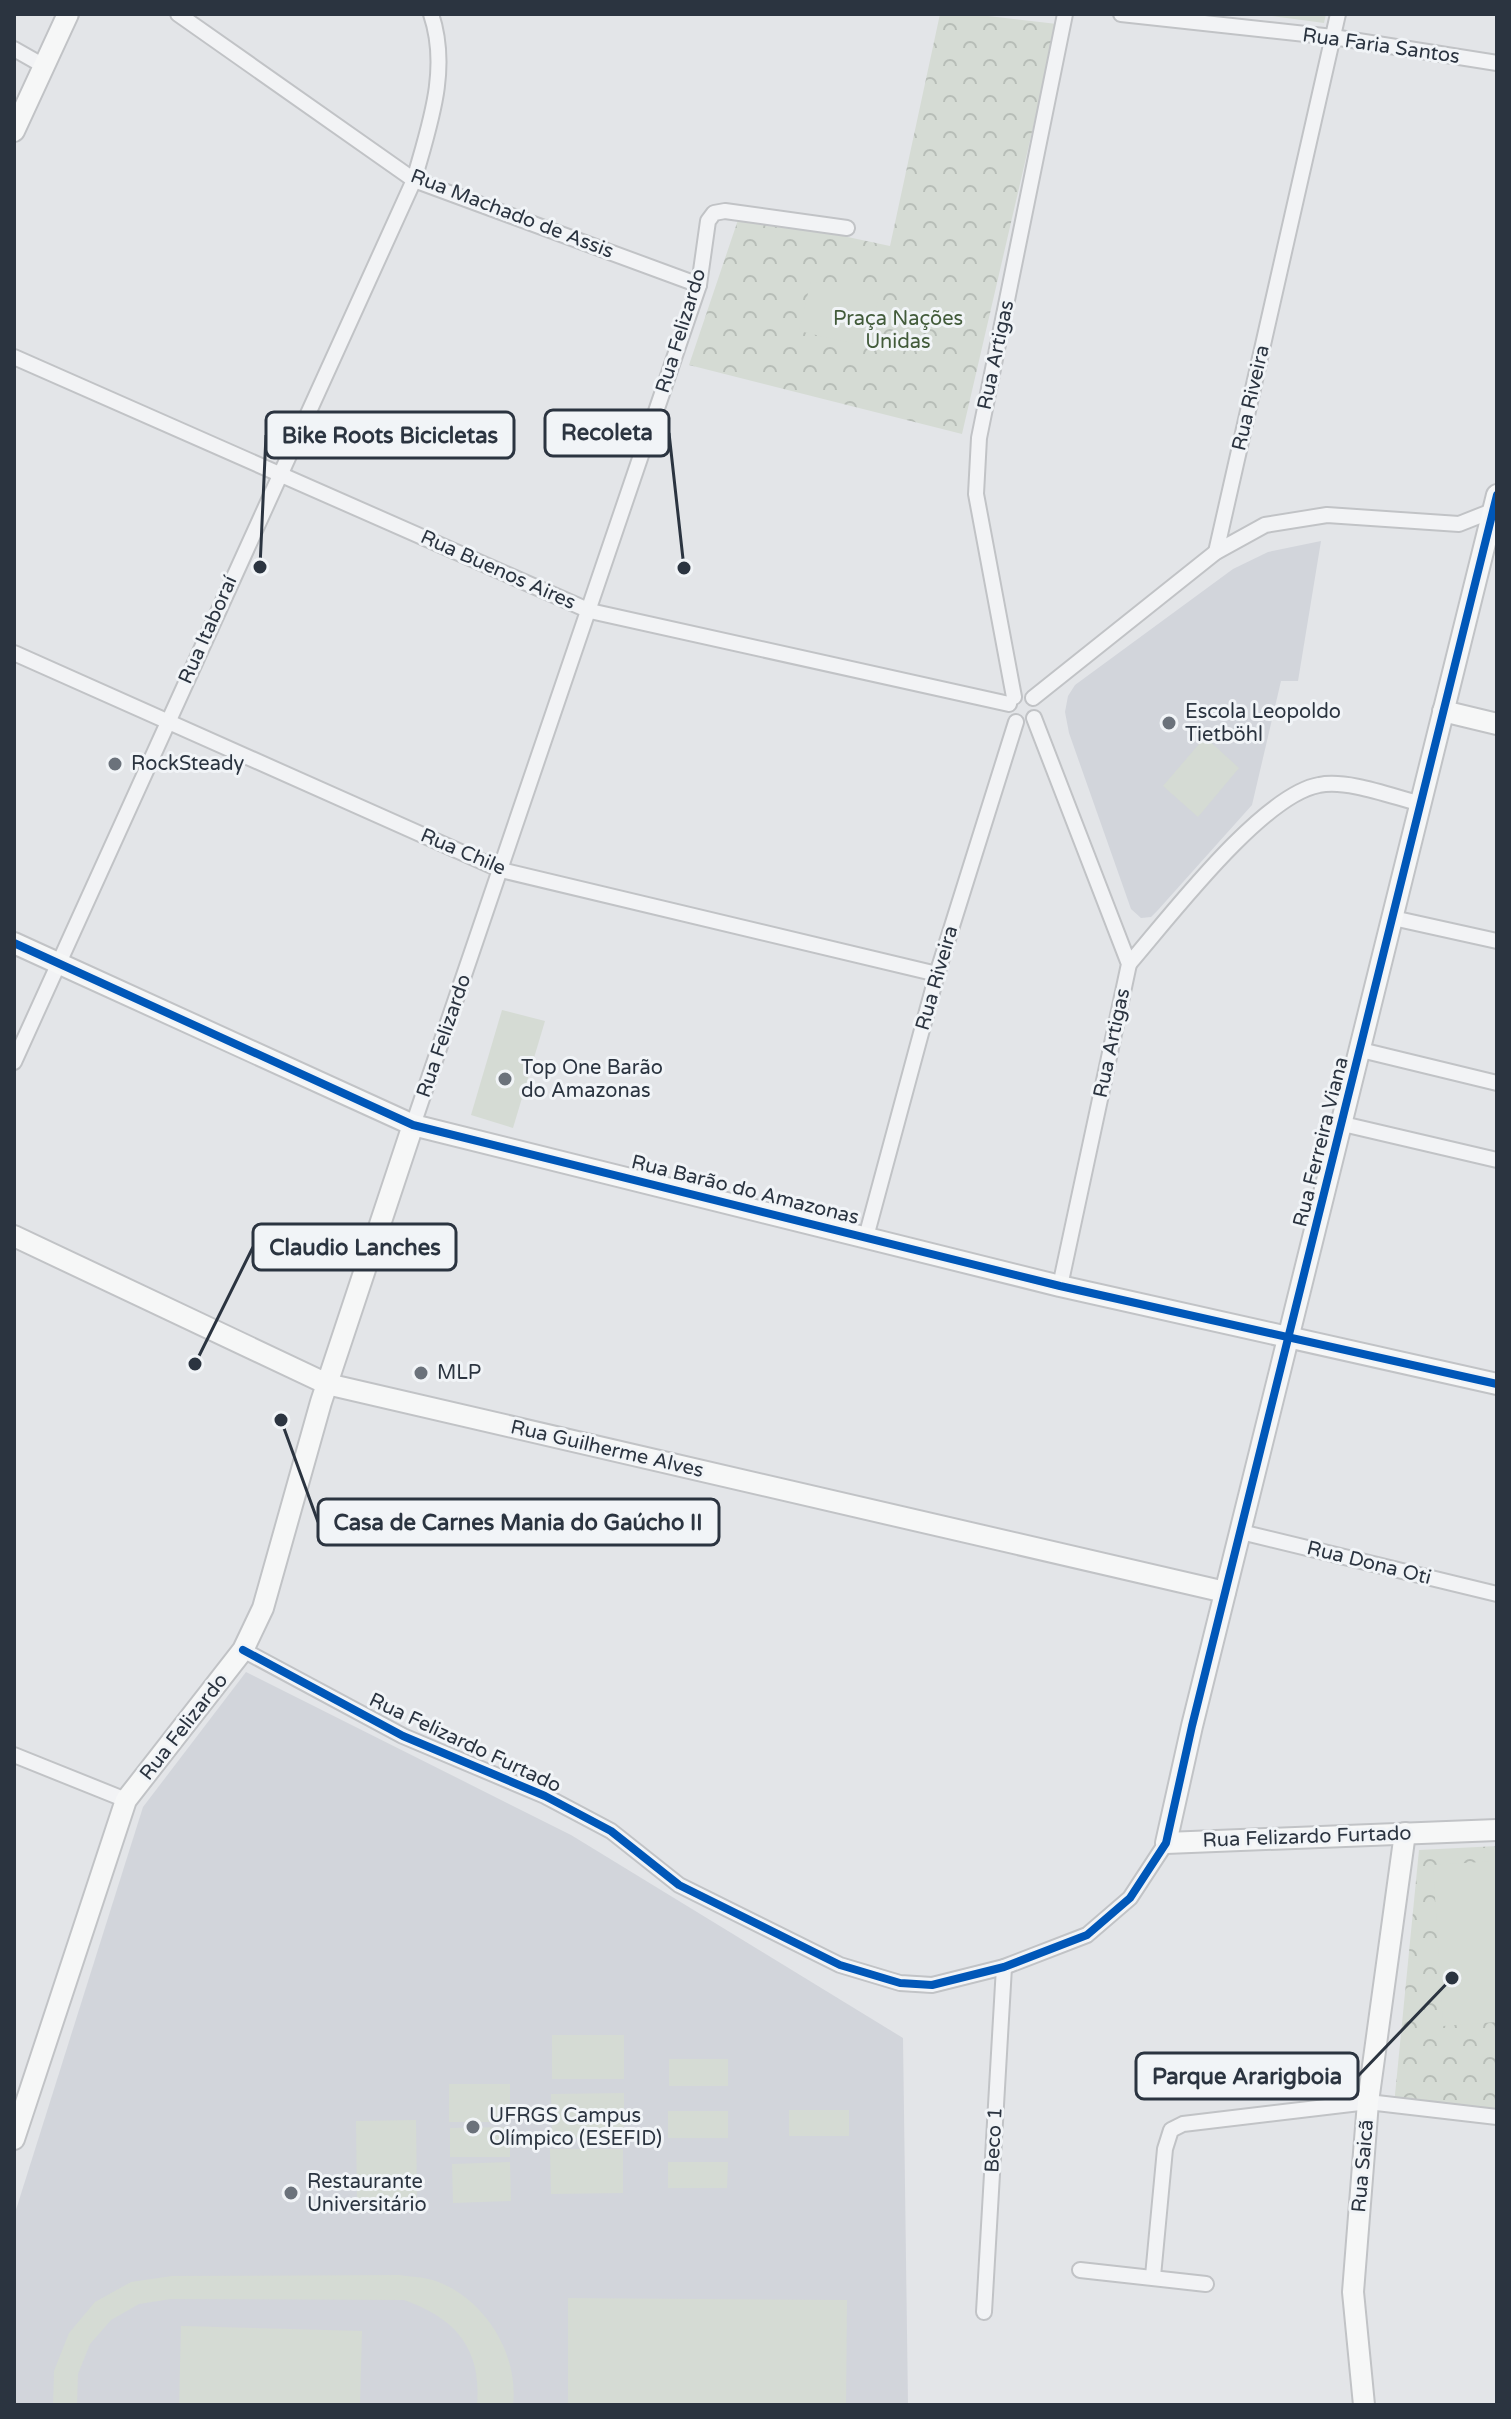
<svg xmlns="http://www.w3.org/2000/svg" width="1511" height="2419" viewBox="0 0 1511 2419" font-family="'Varela Round',sans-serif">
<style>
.built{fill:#d2d5db}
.park{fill:url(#park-crowns)}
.garden{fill:#d5dbd4}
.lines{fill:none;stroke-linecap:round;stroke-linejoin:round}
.street-casing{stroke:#c1c3c6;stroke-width:18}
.secondary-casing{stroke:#c1c3c6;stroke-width:24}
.street{stroke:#f2f3f5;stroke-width:14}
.secondary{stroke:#f6f7f7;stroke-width:20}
.cycleway-casing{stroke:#f1f4f7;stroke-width:13}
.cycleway{stroke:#0057b8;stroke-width:8}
.poi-dot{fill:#6b727b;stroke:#f1f4f7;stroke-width:3}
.labels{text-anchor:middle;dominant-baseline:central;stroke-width:6;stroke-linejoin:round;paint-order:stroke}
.street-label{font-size:20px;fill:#2b3440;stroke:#f1f4f7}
.park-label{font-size:20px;fill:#425b3a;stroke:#f1f4f7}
.poi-label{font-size:20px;fill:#2b3440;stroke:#f1f4f7;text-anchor:start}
.leader{fill:none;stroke:#2b3440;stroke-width:3}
.callout-dot{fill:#2b3440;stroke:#f1f4f7;stroke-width:3}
.callout{fill:#f1f4f7;stroke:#2b3440;stroke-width:3}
.callout-label{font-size:22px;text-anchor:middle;font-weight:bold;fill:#2b3440}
</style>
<defs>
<pattern id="park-crowns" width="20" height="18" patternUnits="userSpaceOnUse" patternTransform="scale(2)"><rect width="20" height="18" fill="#d5dbd4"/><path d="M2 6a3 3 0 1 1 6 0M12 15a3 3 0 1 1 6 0" fill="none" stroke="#b7bdb7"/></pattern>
</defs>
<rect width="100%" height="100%" fill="#e3e5e8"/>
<g class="built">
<polygon points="1321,541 1298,681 1281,681 1252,805 1158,910 1151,917 1141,918 1131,909 1069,733 1065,712 1068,696 1075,685 1233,569 1268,552"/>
<polygon points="246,1672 571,1835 903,2038 908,2405 14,2405 14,2216 143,1807"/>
</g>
<g class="park">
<polygon points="940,14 971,14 1057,24 962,434 689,365 740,214 890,246"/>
<polygon points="1497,1846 1497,2115 1394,2105 1419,1850"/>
</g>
<g class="garden">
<polygon points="1256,14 1326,14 1324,23"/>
<polygon points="811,281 879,297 868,347 799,331"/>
<polygon points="1205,737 1239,768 1198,817 1163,786"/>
<polygon points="502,1010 545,1021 513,1128 471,1115"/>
<polygon points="1497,1861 1497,2022 1443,2026 1433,1865"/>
<rect x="552" y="2035" width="72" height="44"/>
<rect x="669" y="2059" width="59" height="27"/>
<rect x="449" y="2084" width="61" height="38"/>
<polygon points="624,2093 624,2138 552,2138 551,2094"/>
<rect x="789" y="2110" width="60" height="26"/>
<rect x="668" y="2111" width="60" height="27"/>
<polygon points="416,2120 417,2202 357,2203 356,2121"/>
<polygon points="510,2127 510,2157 450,2157 450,2128"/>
<polygon points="623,2149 623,2193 551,2194 550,2149"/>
<polygon points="510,2162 511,2201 453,2203 452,2164"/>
<polygon points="668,2162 728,2162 727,2188 668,2188"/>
<path d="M400,2275C411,2277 425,2277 436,2281C485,2299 519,2354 513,2405H477C482,2348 455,2318 404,2300L171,2299L139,2304L111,2320L90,2344L78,2374L77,2405H53L54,2371L69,2333L95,2302L131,2282L172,2276Z"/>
<polygon points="568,2298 847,2300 846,2405 568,2405"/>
<polygon points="181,2326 362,2331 360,2405 179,2405"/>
</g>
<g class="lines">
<g class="street-casing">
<g id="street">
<polyline points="178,14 414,180 699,285"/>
<polyline points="1121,14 1333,37 1497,63"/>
<polyline points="14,49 44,66"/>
<polyline points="14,357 590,611 1009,704"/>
<polyline points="1216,552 1338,14"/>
<polyline points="14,653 501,870 937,974"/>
<polyline points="1014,697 976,494 979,438 1065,14"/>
<polyline points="1033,698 1216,552 1265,525 1327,515 1459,524 1497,509"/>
<polyline points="1034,718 1129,964 1060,1286"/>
<polyline points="1393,918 1497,941"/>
<path d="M1129,964C1168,919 1262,795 1319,785C1348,779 1393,797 1422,804"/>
<polyline points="1361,1050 1497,1083"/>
<path d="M14,1062L414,180C429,126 450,70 431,14"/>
<polyline points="1343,1124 1497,1160"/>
<polyline points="413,1125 699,285 708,221 714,213 725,211 847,228"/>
<polyline points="866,1237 937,974 1016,722"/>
<polyline points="1241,1532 1497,1594"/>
<polyline points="243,1650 403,1736 545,1796 611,1831 679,1885 840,1965 900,1983 932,1985 1004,1967 1087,1935 1130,1898 1166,1843"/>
<polyline points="14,1755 126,1800"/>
<polyline points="1080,2270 1206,2284"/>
<polyline points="1153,2276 1165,2149 1171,2130 1183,2124 1368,2102 1497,2117"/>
<polyline points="984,2312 1004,1967"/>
</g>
</g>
<g class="secondary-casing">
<g id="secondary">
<polyline points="14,131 68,14"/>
<polyline points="1497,495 1192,1726 1166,1843 1497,1830"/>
<polyline points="1443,711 1497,724"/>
<polyline points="14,943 413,1125 1060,1286 1497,1384"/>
<polyline points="14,1236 327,1384 1225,1592"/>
<polyline points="14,2139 126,1800 243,1650 263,1608 321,1402 413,1125"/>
<polyline points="1364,2405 1353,2292 1368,2102 1405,1833"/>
</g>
</g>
<use href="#street" class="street"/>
<use href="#secondary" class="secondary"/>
<g class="cycleway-casing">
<g id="cycleway">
<polyline points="14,943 413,1125 1060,1286 1497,1384"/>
<polyline points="243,1650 403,1736 545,1796 611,1831 679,1885 840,1965 900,1983 932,1985 1004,1967 1087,1935 1130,1898 1166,1843 1192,1726 1497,495"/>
</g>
</g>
<use href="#cycleway" class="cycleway"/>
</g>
<g class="poi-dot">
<circle cx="1169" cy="723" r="8"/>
<circle cx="115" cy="764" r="8"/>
<circle cx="505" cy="1079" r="8"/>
<circle cx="421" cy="1373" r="8"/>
<circle cx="473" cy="2127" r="8"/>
<circle cx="291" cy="2193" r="8"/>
</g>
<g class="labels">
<g class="street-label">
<text transform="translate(1381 46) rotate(8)">Rua Faria Santos</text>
<text transform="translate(512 214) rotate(21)">Rua Machado de Assis</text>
<text transform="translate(681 331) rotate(-73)">Rua Felizardo</text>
<text transform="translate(996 355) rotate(-78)">Rua Artigas</text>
<text transform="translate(1251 398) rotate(-77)">Rua Riveira</text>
<text transform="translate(498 570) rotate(24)">Rua Buenos Aires</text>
<text transform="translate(208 630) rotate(-66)">Rua Itaboraí</text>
<text transform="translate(463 852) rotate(23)">Rua Chile</text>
<text transform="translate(937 978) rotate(-74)">Rua Riveira</text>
<text transform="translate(444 1036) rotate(-71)">Rua Felizardo</text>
<text transform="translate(1112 1043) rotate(-78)">Rua Artigas</text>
<text transform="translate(1321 1142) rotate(-76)">Rua Ferreira Viana</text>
<text transform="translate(745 1190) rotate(14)">Rua Barão do Amazonas</text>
<text transform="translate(607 1449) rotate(13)">Rua Guilherme Alves</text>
<text transform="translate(1369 1563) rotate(14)">Rua Dona Oti</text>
<text transform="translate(184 1727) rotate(-52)">Rua Felizardo</text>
<text transform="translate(465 1743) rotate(25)">Rua Felizardo Furtado</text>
<text transform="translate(1307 1837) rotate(-2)">Rua Felizardo Furtado</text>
<text transform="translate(994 2140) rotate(-87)">Beco 1</text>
<text transform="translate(1363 2166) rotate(-85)">Rua Saicã</text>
</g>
<g class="park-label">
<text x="898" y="319">Praça Nações<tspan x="898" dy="23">Unidas</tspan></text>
</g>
<g class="poi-label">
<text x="1185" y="712">Escola Leopoldo<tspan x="1185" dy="23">Tietböhl</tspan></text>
<text x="131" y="764">RockSteady</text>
<text x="521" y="1068">Top One Barão<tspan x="521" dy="23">do Amazonas</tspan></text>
<text x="437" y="1373">MLP</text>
<text x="489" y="2116">UFRGS Campus<tspan x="489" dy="23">Olímpico (ESEFID)</tspan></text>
<text x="307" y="2182">Restaurante<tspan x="307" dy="23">Universitário</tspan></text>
</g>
</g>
<path class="leader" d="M684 568L669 433M260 567L266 435M195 1364L253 1247M281 1420L318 1522M1452 1978L1358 2076"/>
<g class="callout-dot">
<circle cx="684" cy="568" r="8"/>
<circle cx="260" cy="567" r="8"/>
<circle cx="195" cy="1364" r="8"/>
<circle cx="281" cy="1420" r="8"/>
<circle cx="1452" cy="1978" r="8"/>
</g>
<g class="callout">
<rect x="545" y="410" width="124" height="46" rx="8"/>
<rect x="266" y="412" width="248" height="46" rx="8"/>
<rect x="253" y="1224" width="203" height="46" rx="8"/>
<rect x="318" y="1499" width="401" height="46" rx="8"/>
<rect x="1136" y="2053" width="222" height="46" rx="8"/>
</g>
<g class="callout-label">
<text x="607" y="440">Recoleta</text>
<text x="390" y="443">Bike Roots Bicicletas</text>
<text x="355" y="1255">Claudio Lanches</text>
<text x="518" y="1530">Casa de Carnes Mania do Gaúcho II</text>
<text x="1247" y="2084">Parque Ararigboia</text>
</g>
<rect width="1511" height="2419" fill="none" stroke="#2b3440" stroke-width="32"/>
</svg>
